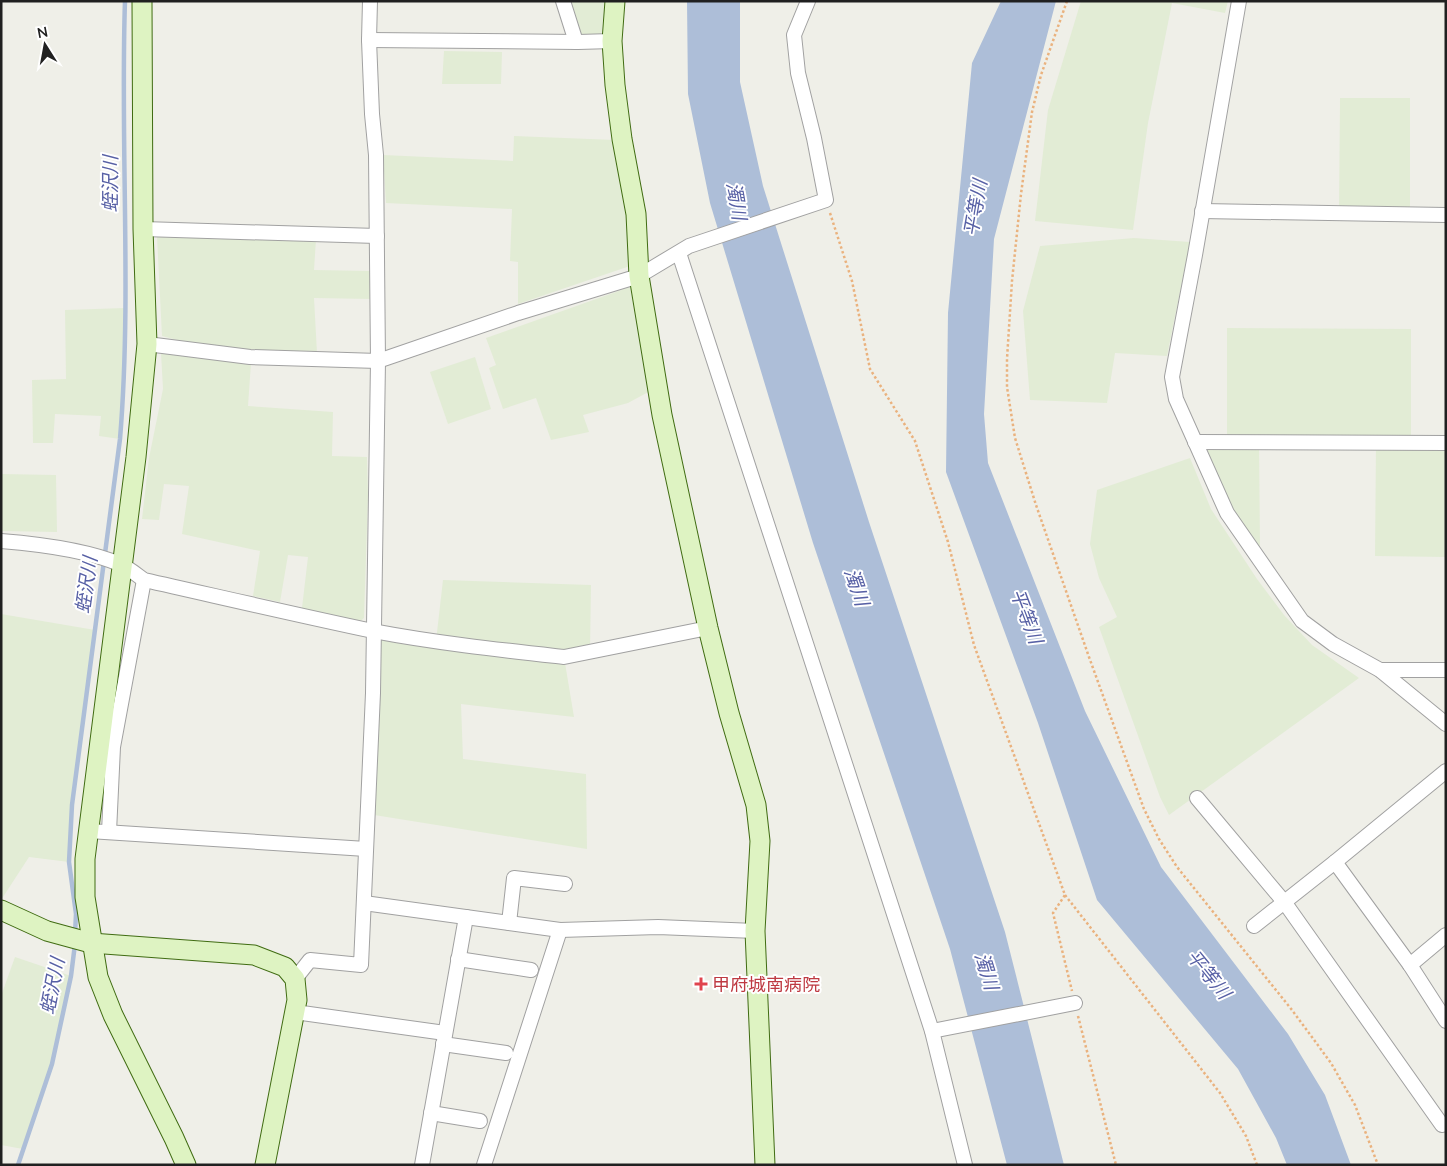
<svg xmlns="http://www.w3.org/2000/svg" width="1447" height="1166" viewBox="0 0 1447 1166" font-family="Mulish,'Noto Sans JP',sans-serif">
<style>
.farmland{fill:#e2ecd5}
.water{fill:#adbed8}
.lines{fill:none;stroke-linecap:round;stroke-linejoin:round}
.stream{stroke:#adbed8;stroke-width:4.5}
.street-casing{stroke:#a1a1a1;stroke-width:16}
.secondary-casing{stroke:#406c12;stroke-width:21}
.path{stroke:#eab27e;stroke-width:2.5;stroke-dasharray:2.5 2.5;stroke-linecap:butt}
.street{stroke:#fff;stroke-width:14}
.secondary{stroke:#def3c2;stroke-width:19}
.health-dot{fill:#e0444e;stroke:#fff;stroke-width:2}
.labels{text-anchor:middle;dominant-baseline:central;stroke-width:4;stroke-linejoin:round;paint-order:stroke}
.health-label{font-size:18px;fill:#be3a42;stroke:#fff;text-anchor:start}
.water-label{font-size:19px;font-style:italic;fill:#5760a5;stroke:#fff}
</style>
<rect width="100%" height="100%" fill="#efefe8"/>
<g class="farmland">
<polygon points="569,1 605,1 601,37 579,35"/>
<polygon points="1081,1 1228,1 1225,13 1172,3 1148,123 1133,230 1035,221 1048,110"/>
<polygon points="444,51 502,52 501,84 442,84"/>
<polygon points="1340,98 1410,98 1410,214 1339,213"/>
<polygon points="514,136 615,140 627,206 630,266 518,304 518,262 510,261 512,209 386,203 383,155 513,161"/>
<polygon points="157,237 316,239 314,270 370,271 372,299 314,298 317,353 247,349 185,342 162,336"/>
<polygon points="1134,238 1190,242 1167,356 1115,353 1107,403 1030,400 1023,311 1040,246"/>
<polygon points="630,287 652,390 628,403 583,415 589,432 551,440 536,398 503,409 489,368 496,365 486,338"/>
<polygon points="125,308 125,379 120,439 99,436 101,416 55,414 53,443 33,443 32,380 66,379 65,310"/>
<polygon points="1227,328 1411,329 1411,442 1446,443 1446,557 1375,556 1376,443 1259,442 1260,546 1255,546 1233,513 1204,442 1227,442"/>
<polygon points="161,353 251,363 248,406 333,412 332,456 367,457 368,495 364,618 357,624 302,608 308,557 288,555 280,602 253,596 260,551 182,534 189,486 164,484 159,520 142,519 149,458 163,389"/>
<polygon points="475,357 491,409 448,424 430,372"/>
<polygon points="1190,458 1211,509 1257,579 1284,615 1312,645 1359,678 1169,815 1160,797 1099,627 1117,617 1099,578 1090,544 1097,490"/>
<polygon points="1,474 56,475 57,532 1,531"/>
<polygon points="443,580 591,585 590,652 564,657 574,717 461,704 463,759 586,774 587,849 368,814 374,631 436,641"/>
<polygon points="1,614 95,630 72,805 69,862 29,857 1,900"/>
<polygon points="15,957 71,976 52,1064 23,1149 1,1145 1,996"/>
</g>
<g class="water">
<polygon points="687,1 740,1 740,82 763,186 869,522 1005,932 1064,1165 1007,1165 950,949 813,543 710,203 688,94"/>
<polygon points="1001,1 1056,1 994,239 984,414 988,463 1085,711 1161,867 1288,1034 1325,1095 1351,1165 1287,1165 1276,1138 1238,1069 1097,900 1038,723 946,472 948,313 972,63"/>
</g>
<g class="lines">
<g class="stream">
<path d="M75,934L76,914L69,862L72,805L120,439C132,294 120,147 125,1"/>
<polyline points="18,1165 52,1064 71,976 75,944"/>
</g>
<g class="street-casing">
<g id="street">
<polyline points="563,1 576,42"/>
<polyline points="1239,1 1195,255 1172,377 1176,399 1227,513 1302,621 1333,644 1380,670 1446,724"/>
<polyline points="369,40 578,42 612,41"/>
<polyline points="1202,211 1446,215"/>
<polyline points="143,229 377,236"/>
<polyline points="679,253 932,1031 965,1165"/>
<polyline points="147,344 250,357 378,361 518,313 639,276 689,246 826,200 814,138 798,73 794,35 808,1"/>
<polyline points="1195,442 1446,443"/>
<path d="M1,541C38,544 88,550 122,565C130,569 137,575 144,580C220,597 297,615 373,631C436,643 501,650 564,657L708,628"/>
<polyline points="1380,670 1446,670"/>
<polyline points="1197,798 1285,903 1442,1125 1446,1124"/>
<polyline points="89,831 366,849"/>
<polyline points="109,832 113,747 144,580"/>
<polyline points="1335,862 1410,965 1446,1021"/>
<polyline points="364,903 560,930 658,927 755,931"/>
<polyline points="509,923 514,878 565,884"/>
<polyline points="1254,926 1335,862 1446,771"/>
<polyline points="458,959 531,970"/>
<polyline points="1410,965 1446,935"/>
<polyline points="295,979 310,960 361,965 373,693 378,361 376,155 372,114 369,40 370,1"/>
<polyline points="295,1012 445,1033"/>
<polyline points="932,1031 1075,1003"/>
<polyline points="443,1044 506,1053"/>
<polyline points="431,1113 480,1121"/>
<polyline points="422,1165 466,917"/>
<polyline points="484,1165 560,930"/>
</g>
</g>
<g class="secondary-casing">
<g id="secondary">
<polyline points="142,1 143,229 147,344 136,457 85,859 85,897 98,977 113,1015 174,1138 186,1165"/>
<polyline points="615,1 612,41 615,85 622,139 636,214 639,276 662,415 708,628 729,713 756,805 760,841 755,931 765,1165"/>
<polyline points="1,910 47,931 91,943 254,955 285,967 295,979 297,1000 265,1165"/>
</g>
</g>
<g class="path">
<polyline points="1067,1 1041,75 1032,112 1021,194 1012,281 1007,359 1007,387 1015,438 1036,505 1089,657 1144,809 1159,839 1177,867 1292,1010 1331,1063 1355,1105 1378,1165"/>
<polyline points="830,213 852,281 870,369 915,441 948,542 974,645 1065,895 1053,913 1072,991"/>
<polyline points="1065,895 1220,1093 1246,1136 1257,1165"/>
<polyline points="1078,1016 1116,1165"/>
</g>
<use href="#street" class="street"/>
<use href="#secondary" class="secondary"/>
</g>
<path class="health-dot" d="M698.5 976.5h5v5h5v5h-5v5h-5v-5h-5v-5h5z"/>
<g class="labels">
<g class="health-label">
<text x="712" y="984">甲府城南病院</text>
</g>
<g class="water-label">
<text transform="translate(110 184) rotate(-90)">蛭沢川</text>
<text transform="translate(737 201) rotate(80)">濁川</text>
<text transform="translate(975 208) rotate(-80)">平等川</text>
<text transform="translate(86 585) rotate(-82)">蛭沢川</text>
<text transform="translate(857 587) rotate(71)">濁川</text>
<text transform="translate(1027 616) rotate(69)">平等川</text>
<text transform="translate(987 971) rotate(73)">濁川</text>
<text transform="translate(1209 974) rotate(51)">平等川</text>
<text transform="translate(52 986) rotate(-79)">蛭沢川</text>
</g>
</g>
<rect width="1447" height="1166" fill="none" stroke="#202020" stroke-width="5"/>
<g transform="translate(45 45) rotate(349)" stroke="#ffffff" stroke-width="4" paint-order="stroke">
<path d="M0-4L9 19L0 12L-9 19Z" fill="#202020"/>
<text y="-8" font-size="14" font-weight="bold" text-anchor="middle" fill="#202020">N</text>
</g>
</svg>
